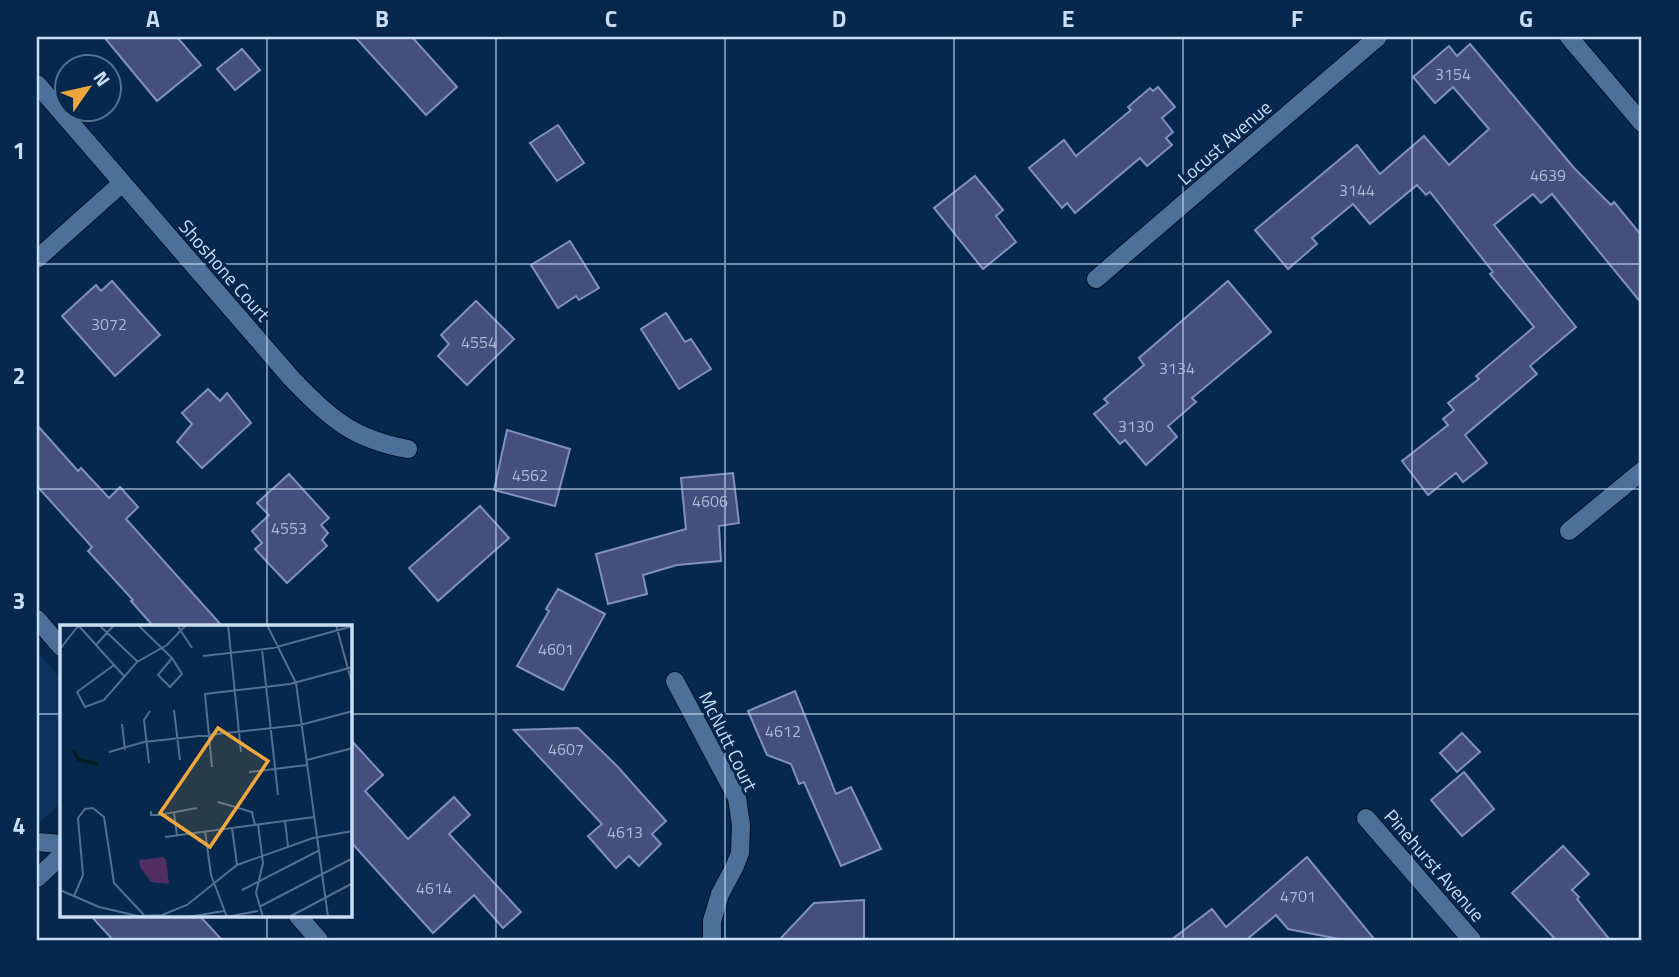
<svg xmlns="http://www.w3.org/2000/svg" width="1679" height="977" viewBox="0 0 1679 977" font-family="'Titillium Web',sans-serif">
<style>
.built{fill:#0a325b}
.building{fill:#444f7c;stroke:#828fc1;stroke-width:2}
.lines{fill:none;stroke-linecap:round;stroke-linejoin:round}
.minor-casing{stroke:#00102a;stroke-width:20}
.minor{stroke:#4d7099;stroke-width:18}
.grid{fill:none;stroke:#c9ddf4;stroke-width:2;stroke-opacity:0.55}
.labels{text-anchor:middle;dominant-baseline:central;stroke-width:6;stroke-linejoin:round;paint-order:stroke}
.number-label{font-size:16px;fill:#a8bad6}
.street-label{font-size:19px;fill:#c9ddf4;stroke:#05284c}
.inset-river{fill:none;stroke:#001e1d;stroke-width:3.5}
.inset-road{fill:none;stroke:#53708f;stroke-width:2}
.view{fill:#efa73d;fill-opacity:0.15;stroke:#efa73d;stroke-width:3.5}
.inset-edge{fill:none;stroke:#c9ddf4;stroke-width:3.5}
.neatline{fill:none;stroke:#c9ddf4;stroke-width:2.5}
.grid-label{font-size:23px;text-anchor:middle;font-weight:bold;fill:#c9ddf4}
</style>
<rect width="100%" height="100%" fill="#05284c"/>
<polygon class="built" points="37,651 61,679 61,803 37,825"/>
<g class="building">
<polygon points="104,37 177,37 201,65 157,101"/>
<polygon points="355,37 412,37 457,87 426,115"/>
<polygon points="1470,44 1574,168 1611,205 1614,202 1642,236 1642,304 1552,194 1541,203 1533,194 1494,225 1576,327 1530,366 1537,374 1465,435 1487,463 1463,482 1456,473 1428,495 1402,461 1448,425 1443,419 1454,410 1448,403 1479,379 1476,376 1534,327 1490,274 1493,272 1430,192 1426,195 1417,185 1370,224 1353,204 1312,238 1317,244 1288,269 1255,230 1357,145 1380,174 1424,136 1449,165 1489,129 1453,87 1435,103 1413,77 1449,46 1457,56"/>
<polygon points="242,49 260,70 235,90 217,69"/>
<polygon points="1158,87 1175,107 1162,118 1173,132 1166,138 1172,145 1147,166 1140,158 1075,213 1067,203 1062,208 1029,168 1064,140 1076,156 1131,110 1128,107 1150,88 1153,91"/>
<polygon points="558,125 584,163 557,181 530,143"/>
<polygon points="975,176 1003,210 996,216 1016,242 983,269 934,208"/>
<polygon points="570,241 599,288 579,300 576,296 558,308 531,265"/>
<polygon points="112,281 160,335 115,376 62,316 96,285 101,291"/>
<polygon points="1228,281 1271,332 1192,398 1196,402 1168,426 1177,437 1146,465 1125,440 1120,444 1094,414 1108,403 1104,399 1144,365 1139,358"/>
<polygon points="476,301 514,339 467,385 438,356 449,344 441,335"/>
<polygon points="666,313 685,342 691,339 711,369 679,389 641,329"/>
<polygon points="208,389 220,401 227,393 251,423 202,468 177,442 192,424 182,413"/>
<polygon points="37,425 78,471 81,468 109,498 120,487 138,507 126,519 223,627 154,627 131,601 133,600 88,551 92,547 37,486"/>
<polygon points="507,430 570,449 555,506 494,490"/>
<polygon points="733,473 739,523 719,526 721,561 677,565 643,575 647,594 608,604 596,554 686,529 681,478"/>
<polygon points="289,474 329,518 321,525 328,533 322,540 327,546 287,583 255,549 262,543 252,531 269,515 257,503"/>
<polygon points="480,506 509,538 438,601 409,568"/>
<polygon points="558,589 605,614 563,690 517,666 549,611 546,609"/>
<polygon points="795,691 836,794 851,787 881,849 841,866 804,782 799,784 791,764 767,755 748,711"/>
<polygon points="578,728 617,766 666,821 652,834 661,844 639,866 629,856 616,868 588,836 602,824 514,730"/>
<polygon points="1462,733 1480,752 1457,772 1440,753"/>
<polygon points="350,739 383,775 365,791 408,839 454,797 470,815 449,834 521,912 503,928 474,895 433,933 350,841"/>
<polygon points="1464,772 1494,809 1462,836 1431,800"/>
<polygon points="1563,846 1589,874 1572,890 1579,897 1577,899 1610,940 1556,940 1512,893"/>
<polygon points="1307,857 1375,940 1344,940 1288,929 1276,915 1246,940 1171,940 1212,909 1226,927"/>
<polygon points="864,900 864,940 779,940 814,903"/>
<polygon points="91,916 200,916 222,940 113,940"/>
</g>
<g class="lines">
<g class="minor-casing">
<g id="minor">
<polyline points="1569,37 1642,123"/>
<path d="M37,84L292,379C330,418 352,439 408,449"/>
<polyline points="37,259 121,184"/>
<polyline points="1096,279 1378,37"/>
<polyline points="1569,531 1642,471"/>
<polyline points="37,619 61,647"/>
<polyline points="675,681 737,798 741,825 740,853 734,868 720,894 712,921 712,940"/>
<polyline points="1366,818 1472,940"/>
<polyline points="37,842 61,844"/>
<polyline points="37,878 61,856"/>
<polyline points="298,916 319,940"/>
</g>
</g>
<use href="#minor" class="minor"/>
</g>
<path class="grid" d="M267,37V627M496,37V940M725,37V940M954,37V940M1183,37V940M1412,37V940M37,264H1642M37,489H1642M37,714H61M350,714H1642M267,916V940"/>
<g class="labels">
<g class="number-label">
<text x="1453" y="74">3154</text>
<text x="1548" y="175">4639</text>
<text x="1357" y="190">3144</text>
<text x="109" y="324">3072</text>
<text x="479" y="342">4554</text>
<text x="1177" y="368">3134</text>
<text x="1136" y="426">3130</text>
<text x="530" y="475">4562</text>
<text x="710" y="501">4606</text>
<text x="289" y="528">4553</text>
<text x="556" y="649">4601</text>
<text x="783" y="731">4612</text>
<text x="566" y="749">4607</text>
<text x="625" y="832">4613</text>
<text x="434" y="888">4614</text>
<text x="1298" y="896">4701</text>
</g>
<g class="street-label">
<text transform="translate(1224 142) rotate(-41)">Locust Avenue</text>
<text transform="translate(225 270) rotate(49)">Shoshone Court</text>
<text transform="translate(729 741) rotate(64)">McNutt Court</text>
<text transform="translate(1435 865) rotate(49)">Pinehurst Avenue</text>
</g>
</g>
<g transform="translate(60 625)">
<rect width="292" height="292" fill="#05284c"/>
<path d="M103,232L106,235L109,259L91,257L80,242L79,235Z" fill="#502e62"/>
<path class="inset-river" d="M13,125L19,135L38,139"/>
<path class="inset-road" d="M18,0L64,51M39,0L78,37M78,0L112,33M117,0L132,23M168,0L181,127M207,0L236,58L268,292M276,0L293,62M36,20L54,0M0,24L18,1M202,24L218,170M143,31L213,23L293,1M112,33L122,49L110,62L98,50ZM54,40L17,67L25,82L44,75L77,37L107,20L126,0M114,85L120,135M62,99L65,125M49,127L84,117L240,100L293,86M247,135L293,123M89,138L84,95L90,86M152,142L145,69L230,59L293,42M189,147L247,140M158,177L192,187L195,200M91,186V190H99L137,183M114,188L117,210M225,196L228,221M198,199L203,238L196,268L203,292M172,203L177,240M145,206L151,250L167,292M105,212L254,192M0,265L39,282L78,291L102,290L127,280L177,240L253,213L293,206M182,265L258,226M14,271L23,250L18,193L25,184L33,183L44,192L54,258L84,290M199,282L293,233M127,292L164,286M166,292L198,286M229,292L293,258"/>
<path class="view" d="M158,103L208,136L150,222L100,188Z"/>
<rect width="292" height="292" class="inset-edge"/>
</g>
<rect width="1679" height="977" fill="none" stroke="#05284c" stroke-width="77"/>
<g transform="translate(88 88) rotate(56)"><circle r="33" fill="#05284c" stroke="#53708f" stroke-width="2"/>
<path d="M0-5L12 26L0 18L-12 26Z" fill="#efa73d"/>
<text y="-10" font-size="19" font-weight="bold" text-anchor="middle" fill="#c9ddf4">N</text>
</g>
<rect x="38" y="38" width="1602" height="901" class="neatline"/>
<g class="grid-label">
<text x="153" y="27">A</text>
<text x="382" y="27">B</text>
<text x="611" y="27">C</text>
<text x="839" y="27">D</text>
<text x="1068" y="27">E</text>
<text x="1297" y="27">F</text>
<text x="1526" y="27">G</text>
<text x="19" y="159">1</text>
<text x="19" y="384">2</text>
<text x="19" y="609">3</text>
<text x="19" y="834">4</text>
</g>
</svg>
